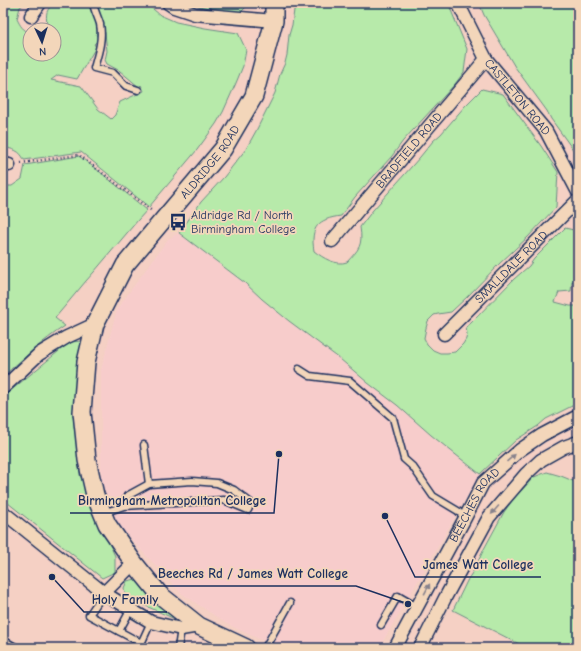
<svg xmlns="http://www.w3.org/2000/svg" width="581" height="651" viewBox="0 0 581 651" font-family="'Comic Neue',sans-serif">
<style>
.built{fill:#f7cccb}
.green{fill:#b7eaaa;stroke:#698c84}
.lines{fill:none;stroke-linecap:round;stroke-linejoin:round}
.lane-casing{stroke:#1b2f5e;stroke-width:9}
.street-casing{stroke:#1b2f5e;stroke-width:15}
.secondary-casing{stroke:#1b2f5e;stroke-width:20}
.path{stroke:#1b2f5e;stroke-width:2.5;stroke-dasharray:1 3;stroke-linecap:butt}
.lane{stroke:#f3d6ba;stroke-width:6}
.street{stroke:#f3d6ba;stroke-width:12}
.secondary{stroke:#f3d6ba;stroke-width:17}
.oneway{fill:#87828c}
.labels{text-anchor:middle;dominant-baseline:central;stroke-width:3.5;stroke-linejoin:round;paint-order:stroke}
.street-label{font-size:12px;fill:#1b2f5e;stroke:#f3d6ba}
.poi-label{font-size:12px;fill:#1b2f5e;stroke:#f3d6ba;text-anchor:start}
.leader{fill:none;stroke:#1b2f5e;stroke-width:1.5}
.callout-dot{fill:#1b2f5e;stroke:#f3d6ba;stroke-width:1.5}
.callout-label{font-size:13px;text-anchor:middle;font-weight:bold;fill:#1b2f5e;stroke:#f3d6ba;stroke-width:3.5;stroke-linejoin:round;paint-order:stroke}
</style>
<rect width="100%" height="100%" fill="#f5d0c4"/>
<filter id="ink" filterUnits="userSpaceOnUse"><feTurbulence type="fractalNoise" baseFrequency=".025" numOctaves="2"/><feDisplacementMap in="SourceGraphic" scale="8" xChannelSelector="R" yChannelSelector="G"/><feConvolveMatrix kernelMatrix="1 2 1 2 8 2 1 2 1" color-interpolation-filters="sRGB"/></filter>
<g filter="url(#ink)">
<polygon class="built" points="179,233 245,283 289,321 340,359 368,383 397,405 426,431 480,474 379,648 278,648 227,624 181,593 115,522 111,515 101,479 101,370 117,309 168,239"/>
<g class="green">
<path d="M3,3H26L20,7L17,19C20,25 23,31 30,32V54H54V30H40C50,25 45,20 47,12C48,9 51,6 52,3H91L99,32L96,34L99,40L94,44L96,47L77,79L58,75L51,80L81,86L98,109L111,119L115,115L120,102L144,91L141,85L139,87L120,71L107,64L105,60L107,51L105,33L98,12L97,3H146L160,15L176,22L205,28L238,33L246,50L243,66L236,83L223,112L216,124L197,150L149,207L81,152L24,160C21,151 12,148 3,148Z"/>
<polygon points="183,3 250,3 240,13 209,8"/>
<path d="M295,3H448L467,49L464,72L455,84L403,141L392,156L355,197L341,216C318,219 310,227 314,251C323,258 336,266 347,262C359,249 363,246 360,227L373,210L420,157L433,141L441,134L465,106L482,89L503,94L541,146L558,172L556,207L528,237L499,264L467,297L451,312L438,314L434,315L428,321L426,328L424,338L427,344L433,350L440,353H447L455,352L463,344L466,339L467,334L466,327L471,323L514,279L529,266L534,259L565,228L578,231V280L572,282L571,291L559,292L555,302L570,306H578V400L574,405L546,419L538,426L516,440L480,474L431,435L397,405L368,383L340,359L289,321L262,299L245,283L179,233L201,202L224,177L246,149L256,131L275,93L280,74L285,63L287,55L289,35L292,25Z"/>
<polygon points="479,3 578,3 578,160 574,151 551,119 547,111 515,67 484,15"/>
<path d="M79,156L100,172L147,210L138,220L94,272L86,281L55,318L65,326C42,341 23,359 3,376V186H12L22,179L25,165Z"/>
<polygon points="82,341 73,415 80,475 92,506 115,556 115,572 102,578 3,499 3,400 9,392 70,342"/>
<polygon points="547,472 561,476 578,483 578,648 527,648 453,610 468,579 474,570 484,549 504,512 514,498 534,477"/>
<polygon points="136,579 177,620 126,597 124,588 127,581"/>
</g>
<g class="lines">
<g class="lane-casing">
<g id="lane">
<path d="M93,3C94,10 98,17 100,24C103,39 98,54 94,68L113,73L126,86L138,90"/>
<polyline points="299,369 310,376 350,381 393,418 404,459 413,467 433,496 458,511 465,518"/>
<polyline points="144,445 149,484"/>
<polyline points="103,513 124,506 127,496 149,484 192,481 217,483 234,490 251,503 248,510 224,500 124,506"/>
<polyline points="104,593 89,615 141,643"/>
<polyline points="381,625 398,596 417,607"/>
<polyline points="119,631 131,609"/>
<polyline points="3,640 17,648"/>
<polyline points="139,648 151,622"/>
<polyline points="178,648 181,629"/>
<polyline points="265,648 290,603"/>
</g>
</g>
<g class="street-casing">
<g id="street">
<polyline points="168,3 174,7 195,14 274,21"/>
<path id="s1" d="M458,3L486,59L546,131L578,192"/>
<polyline points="31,16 40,3"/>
<polyline points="3,164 9,165"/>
<path id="s2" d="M332,241L486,59"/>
<path id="s3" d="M444,334L578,200"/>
<polyline points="3,388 39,354 67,337 95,324"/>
<polyline points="3,512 104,593 151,622 181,629 199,626"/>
<polyline points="104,593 134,563"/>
<path id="s4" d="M395,648L465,518L483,483L520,450L542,435L578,416"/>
<polyline points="420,648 445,598 489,517 526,474 541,460 564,447 578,442"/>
</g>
</g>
<g class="secondary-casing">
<g id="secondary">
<path id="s5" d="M246,648L199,626L160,595L134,563L107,524L95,495L87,460L82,412L86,362L95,324L125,265L223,149L254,96L274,21V3"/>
</g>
</g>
<polyline class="path" points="21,163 79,155 152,211"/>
<use href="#lane" class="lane"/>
<use href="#street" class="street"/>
<use href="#secondary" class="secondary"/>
</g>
<defs><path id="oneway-solid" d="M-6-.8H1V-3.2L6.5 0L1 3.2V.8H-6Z"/></defs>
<g class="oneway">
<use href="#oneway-solid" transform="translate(511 458) rotate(-41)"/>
<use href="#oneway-solid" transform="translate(495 510) rotate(131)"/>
<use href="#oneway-solid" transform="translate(427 589) rotate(-62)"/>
</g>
</g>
<defs>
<g id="bus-bare" transform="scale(1.38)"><path d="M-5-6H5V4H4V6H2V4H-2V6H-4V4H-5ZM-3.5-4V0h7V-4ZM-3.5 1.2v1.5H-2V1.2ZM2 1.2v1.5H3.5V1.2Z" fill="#1b2f5e" stroke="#f3d6ba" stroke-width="2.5" paint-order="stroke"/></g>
</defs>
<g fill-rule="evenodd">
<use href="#bus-bare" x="178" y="222"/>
</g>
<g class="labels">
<g class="street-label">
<text stroke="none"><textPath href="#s1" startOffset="112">CASTLETON ROAD</textPath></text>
<text stroke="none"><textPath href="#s2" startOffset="119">BRADFIELD ROAD</textPath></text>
<text stroke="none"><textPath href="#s5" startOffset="595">ALDRIDGE ROAD</textPath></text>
<text stroke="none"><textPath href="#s3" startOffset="95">SMALLDALE ROAD</textPath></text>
<text stroke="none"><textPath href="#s4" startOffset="164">BEECHES ROAD</textPath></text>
</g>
<g class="poi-label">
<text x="191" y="215">Aldridge Rd / North<tspan x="191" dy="14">Birmingham College</tspan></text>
</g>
</g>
<path class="leader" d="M279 454L274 513H70M385 516L415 577H541M408 604L356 586H150M52 577L84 612H167"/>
<g class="callout-dot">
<circle cx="279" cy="454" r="4"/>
<circle cx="385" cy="516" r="4"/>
<circle cx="408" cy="604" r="4"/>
<circle cx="52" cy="577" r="4"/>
</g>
<g class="callout-label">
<text x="172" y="505">Birmingham Metropolitan College</text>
<text x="478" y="569">James Watt College</text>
<text x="253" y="578">Beeches Rd / James Watt College</text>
<text x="125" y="604">Holy Family</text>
</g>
<rect width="581" height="651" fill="none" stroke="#f3d6ba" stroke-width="16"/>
<rect x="8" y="8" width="565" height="635" fill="none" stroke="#1b2f5e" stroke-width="1.5" filter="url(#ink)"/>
<g transform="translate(42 42) rotate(176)"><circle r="19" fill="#f3d6ba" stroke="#9d9395"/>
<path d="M0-3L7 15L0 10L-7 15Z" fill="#1b2f5e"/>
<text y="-6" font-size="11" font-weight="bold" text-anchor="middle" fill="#1b2f5e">N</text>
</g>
</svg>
